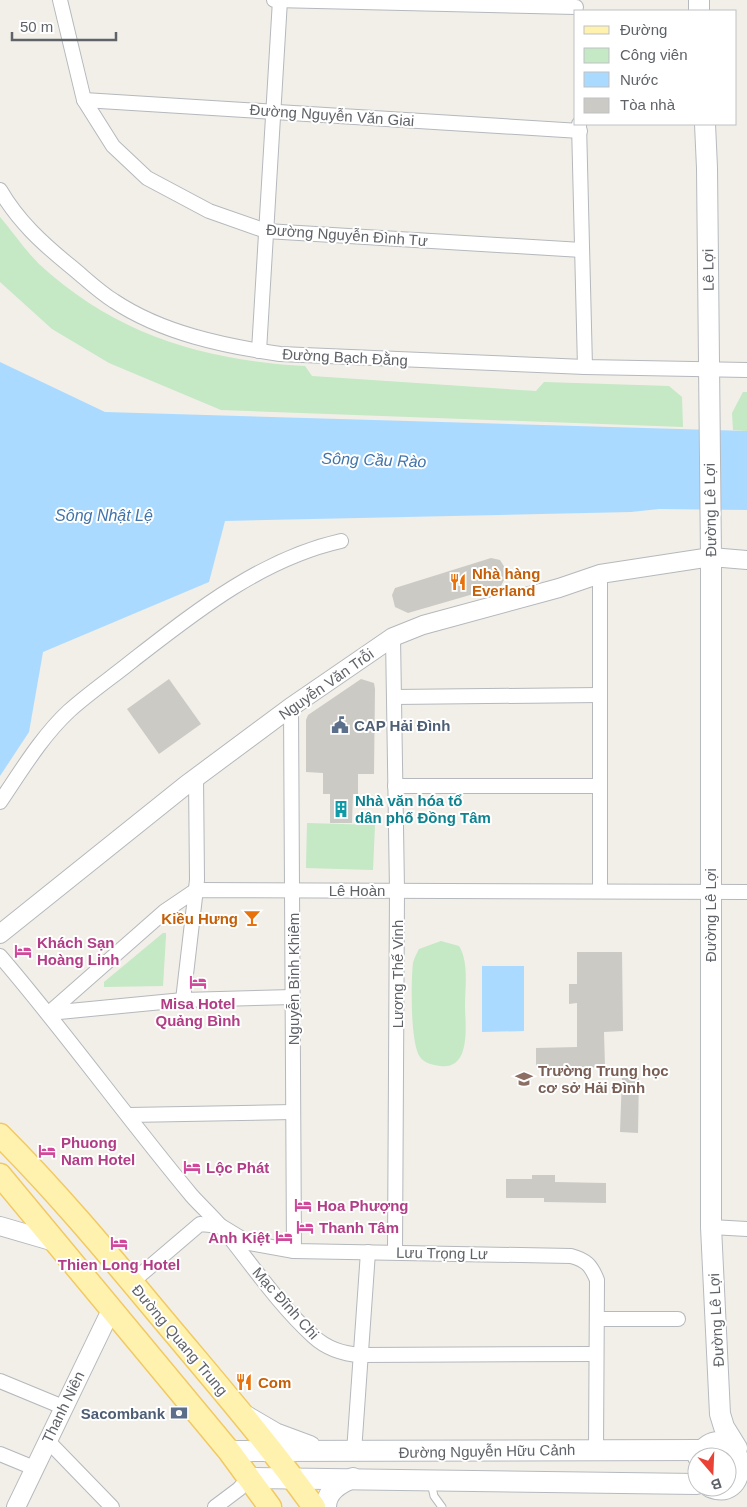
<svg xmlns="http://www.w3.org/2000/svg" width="747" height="1507" viewBox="0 0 747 1507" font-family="Helvetica,sans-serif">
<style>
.green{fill:#c5e8c5}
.water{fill:#aadaff}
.building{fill:#cccac5}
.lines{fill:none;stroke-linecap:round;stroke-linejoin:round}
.service-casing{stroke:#b5b8bc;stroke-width:9}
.minor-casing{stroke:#b5b8bc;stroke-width:16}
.tertiary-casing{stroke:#b5b8bc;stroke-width:20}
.secondary-casing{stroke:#b6babf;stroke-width:22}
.primary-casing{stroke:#f2c960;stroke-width:25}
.service{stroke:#fff;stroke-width:7}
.minor{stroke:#fff;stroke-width:14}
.tertiary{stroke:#fff;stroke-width:18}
.secondary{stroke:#fff;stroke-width:20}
.primary{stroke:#fff2af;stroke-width:22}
.labels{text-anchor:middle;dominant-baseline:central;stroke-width:4;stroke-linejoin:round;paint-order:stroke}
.street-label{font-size:15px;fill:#5f6368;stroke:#fff}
.food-label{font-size:15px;font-weight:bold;fill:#c56008;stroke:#fff;text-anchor:start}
.service-label{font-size:15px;font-weight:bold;fill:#4e5e75;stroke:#fff;text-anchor:start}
.culture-label{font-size:15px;font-weight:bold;fill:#0d838f;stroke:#fff;text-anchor:start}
.hotel-label{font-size:15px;font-weight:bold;fill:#b23c85;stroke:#fff;text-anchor:start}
.education-label{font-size:15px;font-weight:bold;fill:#785e54;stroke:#fff;text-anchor:start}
.water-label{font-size:16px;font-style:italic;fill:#4174aa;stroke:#fff}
</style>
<rect width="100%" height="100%" fill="#f1efe8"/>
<g class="green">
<path d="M0,217C13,232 25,250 39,264C116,335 203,360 305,366L312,376L536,391L544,382L669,386L682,397L683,427L221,410L109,363L52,329L0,282Z"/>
<polygon points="743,392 747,392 747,431 733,430 732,413"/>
<polygon points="307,823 375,825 373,870 306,868"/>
<polygon points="163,933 166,933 166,936 163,986 104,987 104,982"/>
<path d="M441,941L459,946C469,962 465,986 465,1005C465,1024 472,1070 440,1066C433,1065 424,1063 420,1057C410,1043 411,981 413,963C414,958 417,953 419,949Z"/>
</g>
<g class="water">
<polygon points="0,362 105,412 747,431 747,510 659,509 631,512 225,521 209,582 43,652 29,732 0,776"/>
<polygon points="482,966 524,966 524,1031 482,1032"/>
</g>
<g class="building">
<polygon points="491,558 500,560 505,568 505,578 501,586 408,613 395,607 392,595 395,588"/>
<polygon points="169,679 201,724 159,754 127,709"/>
<polygon points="361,679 374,683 375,689 374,774 358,774 358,794 353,794 352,823 330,823 330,794 323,794 323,773 306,772 306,720 308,715"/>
<polygon points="577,952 622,952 623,1031 604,1032 605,1067 536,1069 536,1048 577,1047 577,1003 569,1004 569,984 577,984"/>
<polygon points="622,1076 639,1076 638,1133 620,1132"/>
<polygon points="532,1175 555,1175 555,1182 606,1183 606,1203 544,1202 544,1198 506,1198 506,1179 532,1179"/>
</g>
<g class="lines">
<g class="service-casing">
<polyline id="service" points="431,1483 434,1496 442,1507"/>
</g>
<g class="minor-casing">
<g id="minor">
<polyline points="60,0 84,100 113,146 147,178 209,211 266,231 582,250"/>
<polyline points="274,0 576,7"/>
<polyline points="84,100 580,131"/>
<polyline points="579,124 585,367"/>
<path d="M0,190C18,221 42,243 69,265C84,277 98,291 114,301C162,333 224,346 280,354L585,367L747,370"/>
<polyline points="259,351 280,0"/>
<polyline points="600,574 600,890"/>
<polyline points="393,637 397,890 395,1252"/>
<polyline points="394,697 600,695"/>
<polyline points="291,707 294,1251"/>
<polyline points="395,786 600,786"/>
<path d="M0,802C21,771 42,736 69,711C89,693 111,678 132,661C195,612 261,559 341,541"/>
<path d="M0,956C67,1034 126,1117 192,1196C202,1207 213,1217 223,1229C252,1265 279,1305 313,1336C327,1349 342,1354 361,1355L596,1354"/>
<polyline points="183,1000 197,880 196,777"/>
<polyline points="49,1013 165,911 196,890 747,892"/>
<polyline points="49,1013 183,1000 293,997"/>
<polyline points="128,1115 293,1112"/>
<polyline points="711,1227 747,1229"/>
<path d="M132,1282L200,1224L221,1226L249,1243L294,1251L571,1256C586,1260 591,1265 597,1280L596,1449"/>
<polyline points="597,1319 678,1319"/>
<polyline points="0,1381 63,1407"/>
<polyline points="47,1440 112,1507"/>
<polyline points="354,1452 368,1252"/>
<polyline points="0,1454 34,1468"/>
<polyline points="215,1507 239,1489 249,1478"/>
</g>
</g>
<g class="tertiary-casing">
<g id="tertiary">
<polyline points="0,934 186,785 291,707 393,637 423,625 559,588 600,574 711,557 747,560"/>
<polyline points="0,1226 58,1243"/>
<polyline points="16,1507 112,1308"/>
</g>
</g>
<g class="secondary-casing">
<g id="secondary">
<polyline points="699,0 699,11"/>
<polyline points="705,124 707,168 711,557 711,1227 720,1414 724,1427 737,1448"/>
<polyline points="246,1416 275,1433 310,1446"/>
<polyline points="229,1451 702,1450"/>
<path d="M698,1457C703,1448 709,1442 719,1442C747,1440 747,1502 710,1487"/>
<polyline points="249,1478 697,1484"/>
<path d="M326,1507C326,1492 340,1483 353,1478"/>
</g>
</g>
<g class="primary-casing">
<g id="primary">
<path d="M0,1135C63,1198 119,1267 176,1335C223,1391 271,1447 314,1507"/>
<polyline points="0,1175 229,1451 270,1507"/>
</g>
</g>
<use href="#service" class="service"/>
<use href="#minor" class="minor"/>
<use href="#tertiary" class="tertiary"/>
<use href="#secondary" class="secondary"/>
<use href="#primary" class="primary"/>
</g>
<defs>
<g id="restaurant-bare" transform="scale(1.35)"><path d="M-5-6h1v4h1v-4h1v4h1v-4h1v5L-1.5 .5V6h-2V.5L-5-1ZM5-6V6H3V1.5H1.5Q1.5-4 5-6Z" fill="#e8710a" stroke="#fff" stroke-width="2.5" paint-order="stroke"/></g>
<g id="civic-bare" transform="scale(1.35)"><path d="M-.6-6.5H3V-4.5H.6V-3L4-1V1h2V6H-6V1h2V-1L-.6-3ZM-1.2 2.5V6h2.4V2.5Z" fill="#5c6f8a" stroke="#fff" stroke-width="2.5" paint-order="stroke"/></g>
<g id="building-bare" transform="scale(1.35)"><path d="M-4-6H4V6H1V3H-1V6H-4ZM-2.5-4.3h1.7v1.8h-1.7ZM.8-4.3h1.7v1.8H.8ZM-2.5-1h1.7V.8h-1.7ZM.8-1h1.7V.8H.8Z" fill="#0f9aa8" stroke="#fff" stroke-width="2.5" paint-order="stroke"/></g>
<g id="bar-bare" transform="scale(1.35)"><path d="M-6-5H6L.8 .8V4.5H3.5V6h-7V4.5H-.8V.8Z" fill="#e8710a" stroke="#fff" stroke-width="2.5" paint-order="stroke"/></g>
<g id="hotel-bare" transform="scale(1.35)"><path d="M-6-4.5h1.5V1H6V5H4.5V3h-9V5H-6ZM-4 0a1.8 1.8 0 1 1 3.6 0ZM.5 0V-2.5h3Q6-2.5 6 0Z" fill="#d1479c" stroke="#fff" stroke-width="2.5" paint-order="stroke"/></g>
<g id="school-bare" transform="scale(1.35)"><path d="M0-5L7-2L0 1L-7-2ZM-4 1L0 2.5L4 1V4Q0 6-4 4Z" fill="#8d6e63" stroke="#fff" stroke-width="2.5" paint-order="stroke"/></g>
<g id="bank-bare" transform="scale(1.35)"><path d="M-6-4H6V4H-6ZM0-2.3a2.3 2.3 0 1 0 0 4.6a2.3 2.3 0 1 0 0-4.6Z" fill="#5c6f8a" stroke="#fff" stroke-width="2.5" paint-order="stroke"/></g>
</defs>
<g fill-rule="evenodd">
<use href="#restaurant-bare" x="458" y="582"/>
<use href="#civic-bare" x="340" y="725"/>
<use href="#building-bare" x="341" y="809"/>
<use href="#bar-bare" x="252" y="918"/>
<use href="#hotel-bare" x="23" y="951"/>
<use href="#hotel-bare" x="198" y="982"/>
<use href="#school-bare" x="524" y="1079"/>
<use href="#hotel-bare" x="47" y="1151"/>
<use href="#hotel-bare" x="192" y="1167"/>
<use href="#hotel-bare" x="303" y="1205"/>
<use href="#hotel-bare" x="305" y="1227"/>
<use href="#hotel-bare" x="284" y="1237"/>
<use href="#hotel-bare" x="119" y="1243"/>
<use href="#restaurant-bare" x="244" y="1382"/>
<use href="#bank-bare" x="179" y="1413"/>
</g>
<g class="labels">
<g class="street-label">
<text transform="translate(332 115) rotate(4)">Đường Nguyễn Văn Giai</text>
<text transform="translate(347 235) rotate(4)">Đường Nguyễn Đình Tư</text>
<text transform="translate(708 270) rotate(-91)">Lê Lợi</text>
<text transform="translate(345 357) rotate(3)">Đường Bạch Đằng</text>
<text transform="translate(710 510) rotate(-91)">Đường Lê Lợi</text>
<text transform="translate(326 684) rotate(-35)">Nguyễn Văn Trỗi</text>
<text x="357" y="890">Lê Hoàn</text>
<text transform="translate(710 915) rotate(-90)">Đường Lê Lợi</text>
<text transform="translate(397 974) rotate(-90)">Lương Thế Vinh</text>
<text transform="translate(293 979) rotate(-90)">Nguyễn Bỉnh Khiêm</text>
<text transform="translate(442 1253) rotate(1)">Lưu Trọng Lư</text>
<text transform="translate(286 1303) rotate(48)">Mạc Đĩnh Chi</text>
<text transform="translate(716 1320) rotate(-93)">Đường Lê Lợi</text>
<text transform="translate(180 1340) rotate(50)">Đường Quang Trung</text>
<text transform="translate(63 1407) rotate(-64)">Thanh Niên</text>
<text transform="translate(487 1451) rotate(-1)">Đường Nguyễn Hữu Cảnh</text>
</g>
<g class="food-label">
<text x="472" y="573">Nhà hàng<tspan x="472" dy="17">Everland</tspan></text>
<text x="238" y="918" text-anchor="end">Kiều Hưng</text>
<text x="258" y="1382">Com</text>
</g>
<g class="service-label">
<text x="354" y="725">CAP Hải Đình</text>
<text x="165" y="1413" text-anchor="end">Sacombank</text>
</g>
<g class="culture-label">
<text x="355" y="800">Nhà văn hóa tổ<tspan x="355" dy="17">dân phố Đồng Tâm</tspan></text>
</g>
<g class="hotel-label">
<text x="37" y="942">Khách Sạn<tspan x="37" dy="17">Hoàng Linh</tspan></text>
<text x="198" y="1003" text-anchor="middle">Misa Hotel<tspan x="198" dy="17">Quảng Bình</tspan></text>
<text x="61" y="1142">Phuong<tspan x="61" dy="17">Nam Hotel</tspan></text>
<text x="206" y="1167">Lộc Phát</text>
<text x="317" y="1205">Hoa Phượng</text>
<text x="319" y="1227">Thanh Tâm</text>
<text x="270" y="1237" text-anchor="end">Anh Kiệt</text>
<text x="119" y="1264" text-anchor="middle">Thien Long Hotel</text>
</g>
<g class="education-label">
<text x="538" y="1070">Trường Trung học<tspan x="538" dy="17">cơ sở Hải Đình</tspan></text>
</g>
<g class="water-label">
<text transform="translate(374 460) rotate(2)">Sông Cầu Rào</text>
<text x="104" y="515">Sông Nhật Lệ</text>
</g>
</g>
<rect x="574" y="10" width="162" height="115" fill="#ffffff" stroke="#bfc1c3"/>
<rect x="584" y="26" width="25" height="8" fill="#fff2af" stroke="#bfc1c3"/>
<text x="620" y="35" font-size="15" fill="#5f6368">Đường</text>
<rect x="584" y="48" width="25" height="15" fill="#c5e8c5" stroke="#bfc1c3"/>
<text x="620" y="60" font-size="15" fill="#5f6368">Công viên</text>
<rect x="584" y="72" width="25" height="15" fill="#aadaff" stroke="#bfc1c3"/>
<text x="620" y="85" font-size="15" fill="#5f6368">Nước</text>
<rect x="584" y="98" width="25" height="15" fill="#cccac5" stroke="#bfc1c3"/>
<text x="620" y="110" font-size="15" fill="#5f6368">Tòa nhà</text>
<g transform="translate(712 1472) rotate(161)"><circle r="24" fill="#ffffff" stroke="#bfc1c3"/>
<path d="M0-4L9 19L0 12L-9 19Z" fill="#ea4335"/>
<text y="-8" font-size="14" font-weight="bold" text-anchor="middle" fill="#5f6368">B</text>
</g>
<path d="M12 32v8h104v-8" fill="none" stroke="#5f6368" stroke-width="2.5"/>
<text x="20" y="32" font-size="15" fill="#5f6368" stroke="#ffffff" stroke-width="4" paint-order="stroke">50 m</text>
</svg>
